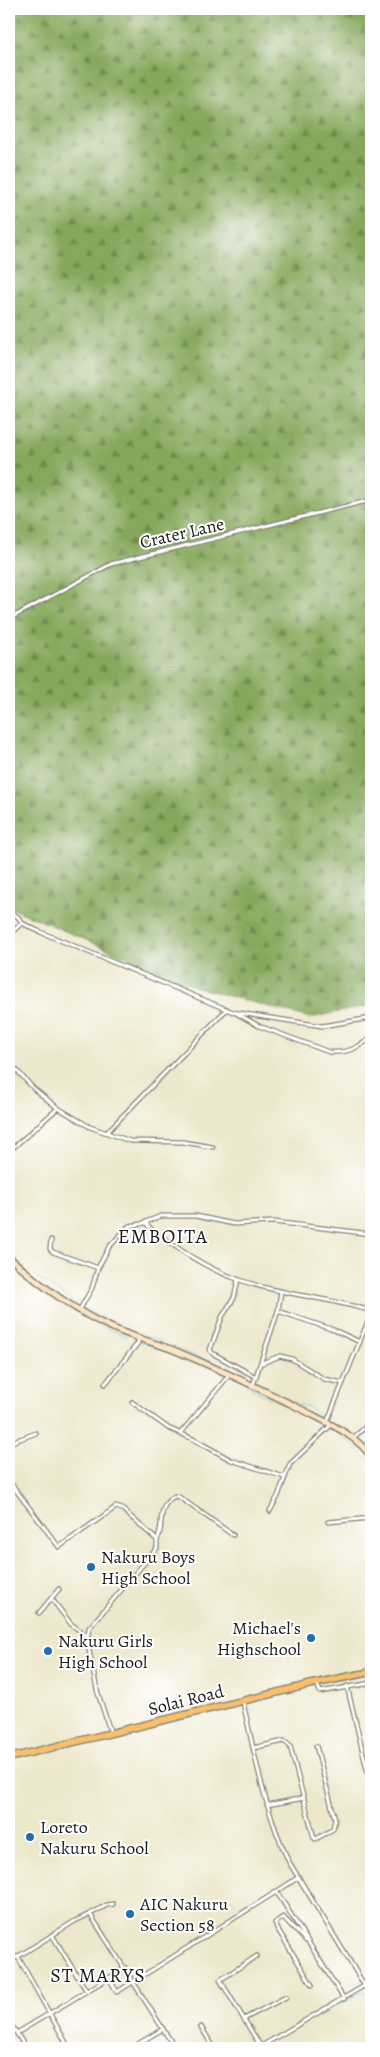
<svg xmlns="http://www.w3.org/2000/svg" width="380" height="2057" viewBox="0 0 380 2057" font-family="Alegreya,serif">
<style>
.forest{fill:url(#forest-firs);stroke:#51623c}
.lines{fill:none;stroke-linecap:round;stroke-linejoin:round}
.stream{stroke:#56c2d1;stroke-width:1}
.street-casing{stroke:#848274;stroke-width:5.5}
.secondary-casing{stroke:#848274;stroke-width:8}
.highway-casing{stroke:#848274;stroke-width:9}
.street{stroke:#fff;stroke-width:3}
.secondary{stroke:#fce5c4;stroke-width:5}
.highway{stroke:#f8bf6c;stroke-width:6}
.poi-dot{fill:#1f6fb2;stroke:#fff;stroke-width:2}
.labels{text-anchor:middle;dominant-baseline:central;stroke-width:4;stroke-linejoin:round;paint-order:stroke}
.street-label{font-size:18px;fill:#1c1c1c;stroke:#fff}
.poi-label{font-size:18px;fill:#1c1c1c;stroke:#fff;text-anchor:start}
.quarter-label{font-size:20px;letter-spacing:1px;fill:#1c1c1c;stroke:#fff}
</style>
<defs>
<pattern id="forest-firs" width="22" height="20" patternUnits="userSpaceOnUse" patternTransform="scale(1.25)"><rect width="22" height="20" fill="#86a85c"/><path d="M5 1l3.5 6h-7zM16 11l3.5 6h-7z" fill="#6d884b"/></pattern>
</defs>
<rect width="100%" height="100%" fill="#fff"/>
<filter id="ink" filterUnits="userSpaceOnUse"><feTurbulence type="fractalNoise" baseFrequency=".02" numOctaves="2"/><feDisplacementMap in="SourceGraphic" scale="10" xChannelSelector="R" yChannelSelector="G"/><feConvolveMatrix kernelMatrix="1 2 1 2 8 2 1 2 1" color-interpolation-filters="sRGB"/></filter>
<filter id="wash" filterUnits="userSpaceOnUse"><feTurbulence type="fractalNoise" baseFrequency=".0096" numOctaves="4" result="noise"/><feDisplacementMap in="SourceGraphic" scale="20" xChannelSelector="R" yChannelSelector="G"/><feGaussianBlur stdDeviation="1.12" result="paint"/><feColorMatrix in="noise" values="0 0 0 0 0 0 0 0 0 0 0 0 0 0 0 0 0 1.4 0 .05"/><feComposite in="paint" operator="in"/></filter>
<g filter="url(#wash)">
<rect width="100%" height="100%" fill="#ede8cc"/>
<polygon class="forest" points="9,9 371,9 371,1005 310,1018 196,987 9,907"/>
<g class="lines">
<g class="stream">
<polyline points="9,1262 34,1282"/>
<polyline points="35,1276 78,1305"/>
<polyline points="38,1285 49,1293"/>
<polyline points="52,1296 56,1298"/>
<polyline points="83,1308 124,1329 160,1342"/>
<polyline points="79,1313 102,1326 127,1336"/>
<polyline points="140,1341 157,1348"/>
<polyline points="177,1349 213,1363 252,1382"/>
<polyline points="162,1350 191,1360"/>
<polyline points="195,1362 200,1364"/>
<polyline points="246,1385 327,1426"/>
<polyline points="259,1385 265,1388"/>
<polyline points="297,1404 308,1407 320,1416"/>
<polyline points="331,1428 349,1441 368,1460"/>
<polyline points="345,2002 361,1992 366,1992"/>
</g>
</g>
</g>
<g filter="url(#ink)">
<g class="lines">
<g class="street-casing">
<g id="street">
<polyline points="369,346 363,353 371,367"/>
<polyline points="9,619 111,564 371,500"/>
<polyline points="9,911 18,917 22,923 38,931 233,1012 322,1026 371,1018"/>
<polyline points="9,935 22,923"/>
<path d="M236,1013L259,1026L329,1052C347,1054 357,1048 371,1038"/>
<polyline points="9,1062 34,1089 58,1108 90,1127 130,1141 183,1142 213,1147"/>
<polyline points="107,1132 227,1009"/>
<polyline points="14,1147 58,1108"/>
<path d="M145,1222L151,1229C178,1249 205,1268 237,1279C280,1295 327,1297 371,1311"/>
<polyline points="51,1240 50,1249 53,1252 98,1268"/>
<polyline points="238,1280 234,1298 222,1317 210,1350 212,1353 256,1377"/>
<polyline points="80,1309 92,1288 98,1268 109,1247 129,1226 141,1224 161,1216 196,1216 234,1224 274,1222 371,1234"/>
<polyline points="278,1311 334,1330 360,1342"/>
<polyline points="262,1363 280,1356 292,1359 324,1379 343,1383"/>
<polyline points="105,1384 138,1343 138,1338"/>
<polyline points="253,1385 278,1311 281,1291"/>
<polyline points="132,1402 168,1428 193,1439 231,1460 284,1477"/>
<polyline points="327,1422 371,1314"/>
<polyline points="180,1434 230,1374"/>
<polyline points="353,1438 371,1422"/>
<polyline points="9,1443 36,1433"/>
<polyline points="9,1481 59,1547 116,1507 122,1509 157,1540 157,1548 89,1628 87,1640 97,1690 111,1734"/>
<polyline points="270,1511 278,1496 290,1464 331,1425"/>
<polyline points="328,1522 371,1518"/>
<path d="M157,1540C165,1528 155,1506 175,1496L179,1497L233,1535"/>
<polyline points="51,1598 71,1624 87,1636"/>
<polyline points="39,1613 59,1589"/>
<polyline points="317,1683 320,1692 371,1683"/>
<polyline points="347,1686 371,1786"/>
<path d="M243,1702C255,1756 265,1812 289,1862L371,1996"/>
<polyline points="253,1748 284,1741 290,1746 314,1838 316,1839 333,1829 335,1819 316,1746"/>
<polyline points="371,1789 368,1796 371,1803"/>
<polyline points="267,1805 304,1798"/>
<polyline points="276,1892 299,1877"/>
<polyline points="90,1914 107,1905 113,1904"/>
<polyline points="52,1935 86,1990"/>
<polyline points="306,1941 283,1917 275,1923 277,1928 312,1985"/>
<polyline points="257,1956 220,1980 261,2047"/>
<polyline points="18,1957 69,2048"/>
<polyline points="9,1962 75,1921 90,1914 175,2048"/>
<polyline points="109,1978 117,1992 276,1892 280,1897 344,1999"/>
<polyline points="244,2019 286,1997"/>
<polyline points="9,2021 26,2048"/>
<polyline points="201,2027 214,2048"/>
<polyline points="17,2033 125,1968"/>
<polyline points="131,2048 163,2029"/>
<polyline points="258,2048 364,1986"/>
</g>
</g>
<g class="secondary-casing">
<path id="secondary" d="M9,1257C38,1284 79,1314 115,1329C135,1338 156,1343 176,1351C219,1369 261,1389 303,1410C326,1422 357,1435 371,1457"/>
</g>
<g class="highway-casing">
<polyline id="highway" points="9,1758 312,1684 371,1672"/>
</g>
<use href="#street" class="street"/>
<use href="#secondary" class="secondary"/>
<use href="#highway" class="highway"/>
</g>
</g>
<g class="poi-dot">
<circle cx="91" cy="1567" r="5"/>
<circle cx="311" cy="1638" r="5"/>
<circle cx="48" cy="1651" r="5"/>
<circle cx="30" cy="1837" r="5"/>
<circle cx="130" cy="1914" r="5"/>
</g>
<g class="labels">
<g class="street-label">
<text transform="translate(182 533) rotate(-13)">Crater Lane</text>
<text transform="translate(186 1700) rotate(-14)">Solai Road</text>
</g>
<g class="poi-label">
<text x="101" y="1557">Nakuru Boys<tspan x="101" dy="21">High School</tspan></text>
<text x="301" y="1628" text-anchor="end">Michael's<tspan x="301" dy="21">Highschool</tspan></text>
<text x="58" y="1641">Nakuru Girls<tspan x="58" dy="21">High School</tspan></text>
<text x="40" y="1827">Loreto<tspan x="40" dy="21">Nakuru School</tspan></text>
<text x="140" y="1904">AIC Nakuru<tspan x="140" dy="21">Section 58</tspan></text>
</g>
<g class="quarter-label">
<text x="163" y="1236">EMBOITA</text>
<text x="98" y="1975">ST MARYS</text>
</g>
</g>
<rect width="380" height="2057" fill="none" stroke="#fff" stroke-width="30"/>
</svg>
